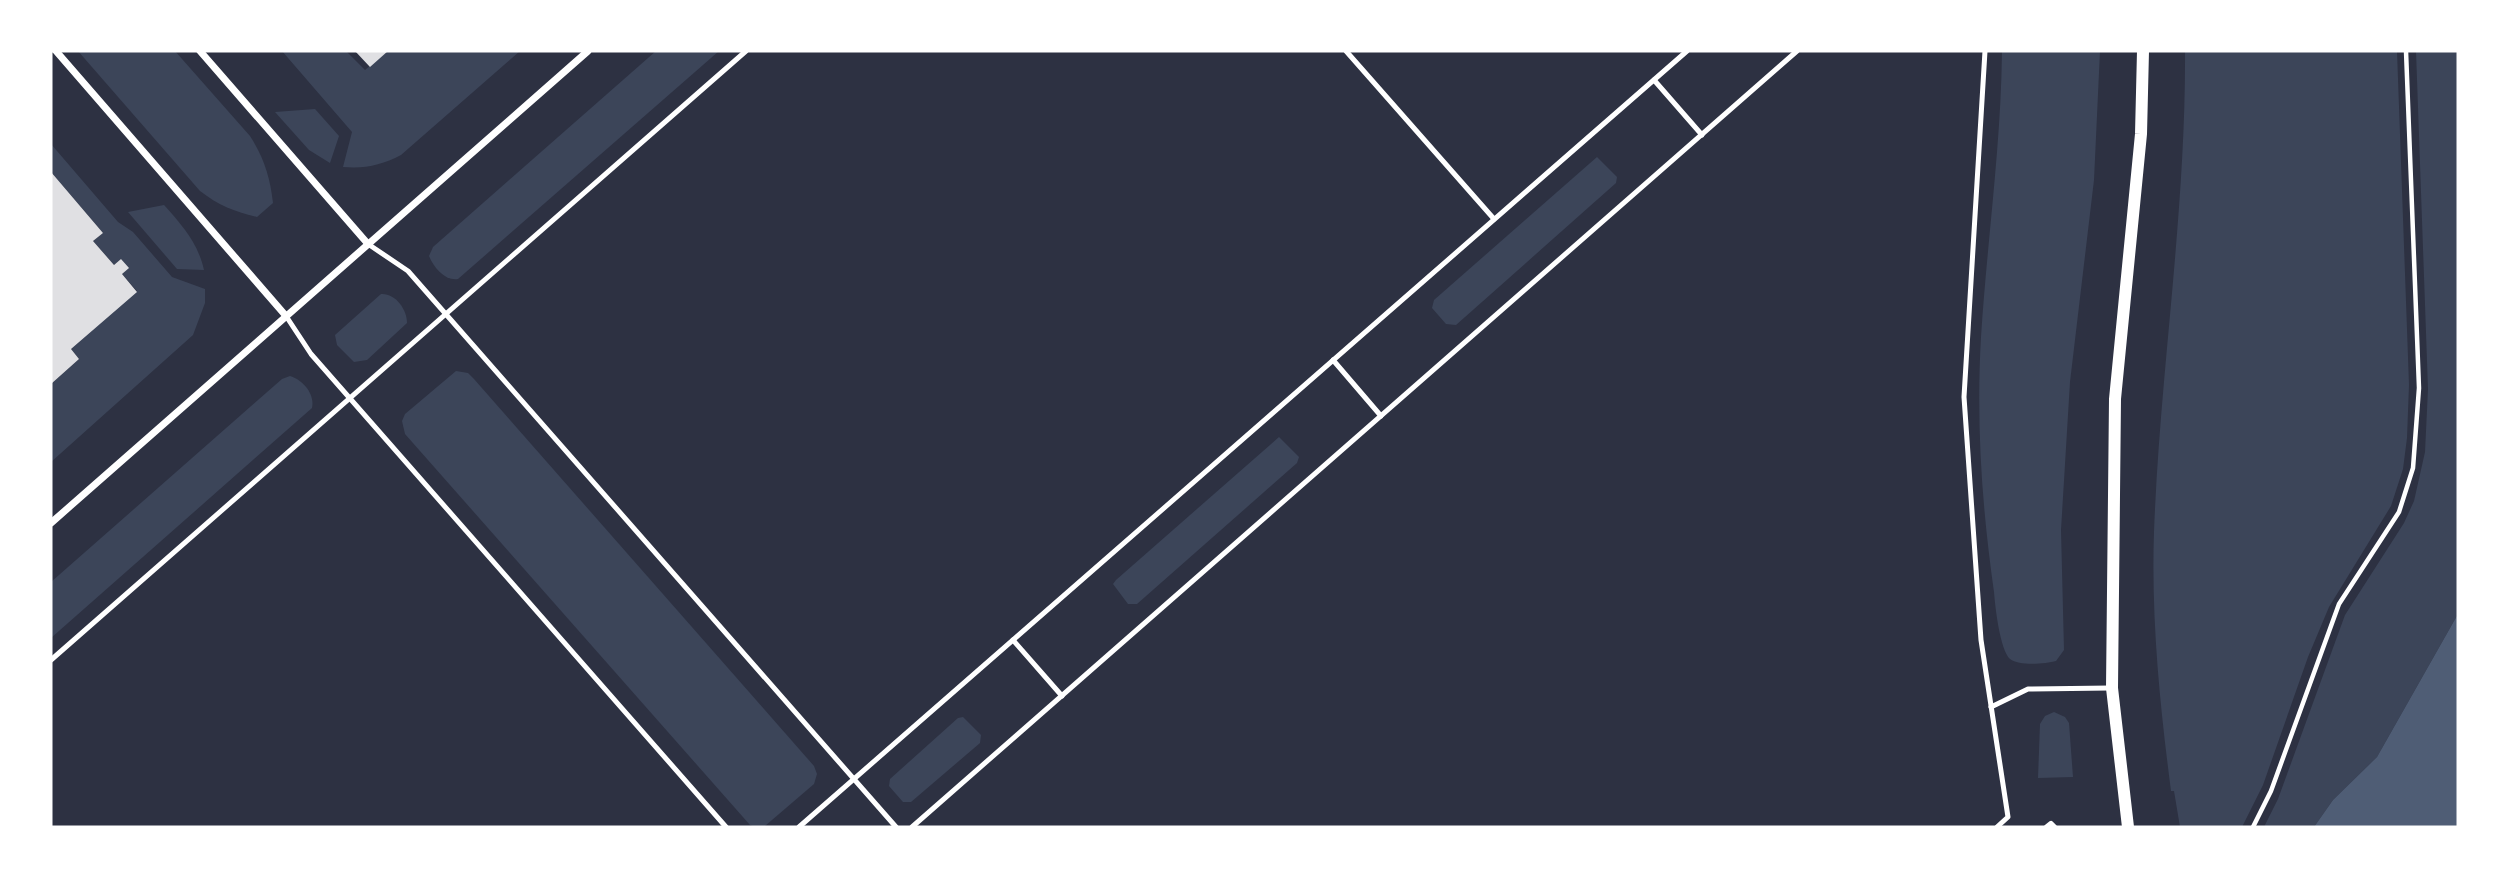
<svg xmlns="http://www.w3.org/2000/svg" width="2509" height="878" viewBox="0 0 2509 878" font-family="'Crimson Pro',serif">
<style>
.green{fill:#3c4559}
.water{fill:#4f5d75}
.building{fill:#e0e0e3}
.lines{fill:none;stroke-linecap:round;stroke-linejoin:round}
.path{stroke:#fff;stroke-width:4.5}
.service{stroke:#fff;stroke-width:5}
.minor{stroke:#fff;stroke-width:7}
.tertiary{stroke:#fff;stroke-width:12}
</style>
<rect width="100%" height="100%" fill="#2d3142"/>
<g class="green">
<path d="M78,51H175L250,136C264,158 270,177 273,203L257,217C235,212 218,205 200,191Z"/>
<path d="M282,51H346L365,70L388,51H520L401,155C382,165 365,169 343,167L352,132Z"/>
<path d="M656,51H719L458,279C445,281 434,268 429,256L433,247Z"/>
<path d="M2002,51H2100L2094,180L2070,382L2061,530L2064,650L2056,661C2045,664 2019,666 2010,659C2000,650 1995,606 1994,592C1982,508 1976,423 1981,337C1987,242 2001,147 2002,51Z"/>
<path d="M2185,51H2397L2409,385L2407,438L2403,469L2391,506L2329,607L2308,657L2263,785L2242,827H2180L2174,791H2171C2160,706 2151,618 2154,532C2160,371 2186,212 2185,51Z"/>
<polygon points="2416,51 2458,51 2458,614 2377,757 2333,800 2314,827 2264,827 2278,799 2345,615 2404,523 2414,501 2425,452 2428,389"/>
<polygon points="315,109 339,136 330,163 309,150 275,112"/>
<polygon points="51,144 118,222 133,232 172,277 205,289 205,303 193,335 51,462 51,384 79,359 71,349 137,291 122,274 128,268 121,259 114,265 93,241 103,233 51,172"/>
<polygon points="1597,157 1617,177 1616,183 1456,325 1446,324 1432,308 1434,300"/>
<path d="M164,205C182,225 198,243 204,270L177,269L128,212Z"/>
<path d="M381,294C395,293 407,309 407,323L367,360L354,362L337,345L335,335Z"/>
<polygon points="456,371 468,373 474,379 814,766 817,774 814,784 765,826 755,827 750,825 405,434 402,421 405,414"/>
<path d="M290,376C303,380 315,394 312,408L51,638V582L282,379Z"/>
<polygon points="1279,437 1299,457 1297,463 1137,604 1128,604 1113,584 1116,580"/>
<polygon points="2054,712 2065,717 2069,723 2073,777 2038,778 2040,724 2045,716"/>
<polygon points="963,717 981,735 980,743 911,802 903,802 889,786 890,779 958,718"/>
</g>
<polygon class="water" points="2458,614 2458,827 2314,827 2333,800 2377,757"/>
<g class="building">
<polygon points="355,51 388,51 370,67"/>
<polygon points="51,172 103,233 93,241 114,265 121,259 129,268 122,274 137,292 71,349 79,359 51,384"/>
</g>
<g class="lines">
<g class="path">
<polyline points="2046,827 2051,823 2055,827"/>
<polyline points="2253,827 2271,791 2339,604 2399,512 2413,468 2419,388 2406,51"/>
</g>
<g class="service">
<polyline points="1346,51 1494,219"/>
<polyline points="1985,51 1964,397 1981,640 2008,817 1997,827"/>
<polyline points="1654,80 1702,135"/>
<polyline points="368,244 408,271 896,827"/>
<polyline points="286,316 311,354 726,827"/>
<polyline points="1333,360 1381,416"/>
<polyline points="1013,640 1062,696"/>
<polyline points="51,660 746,51"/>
<polyline points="1991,707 2028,689 2110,688"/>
<polyline points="799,827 1687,51"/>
<polyline points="912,827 1797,51"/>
</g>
<g class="minor">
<polyline points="56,51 286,316"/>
<polyline points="200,51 368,244"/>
<polyline points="51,523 588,51"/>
</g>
<polyline class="tertiary" points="2128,827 2112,688 2115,399 2141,134 2143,51"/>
</g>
<rect width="2509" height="878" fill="none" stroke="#ffffff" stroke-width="105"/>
</svg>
